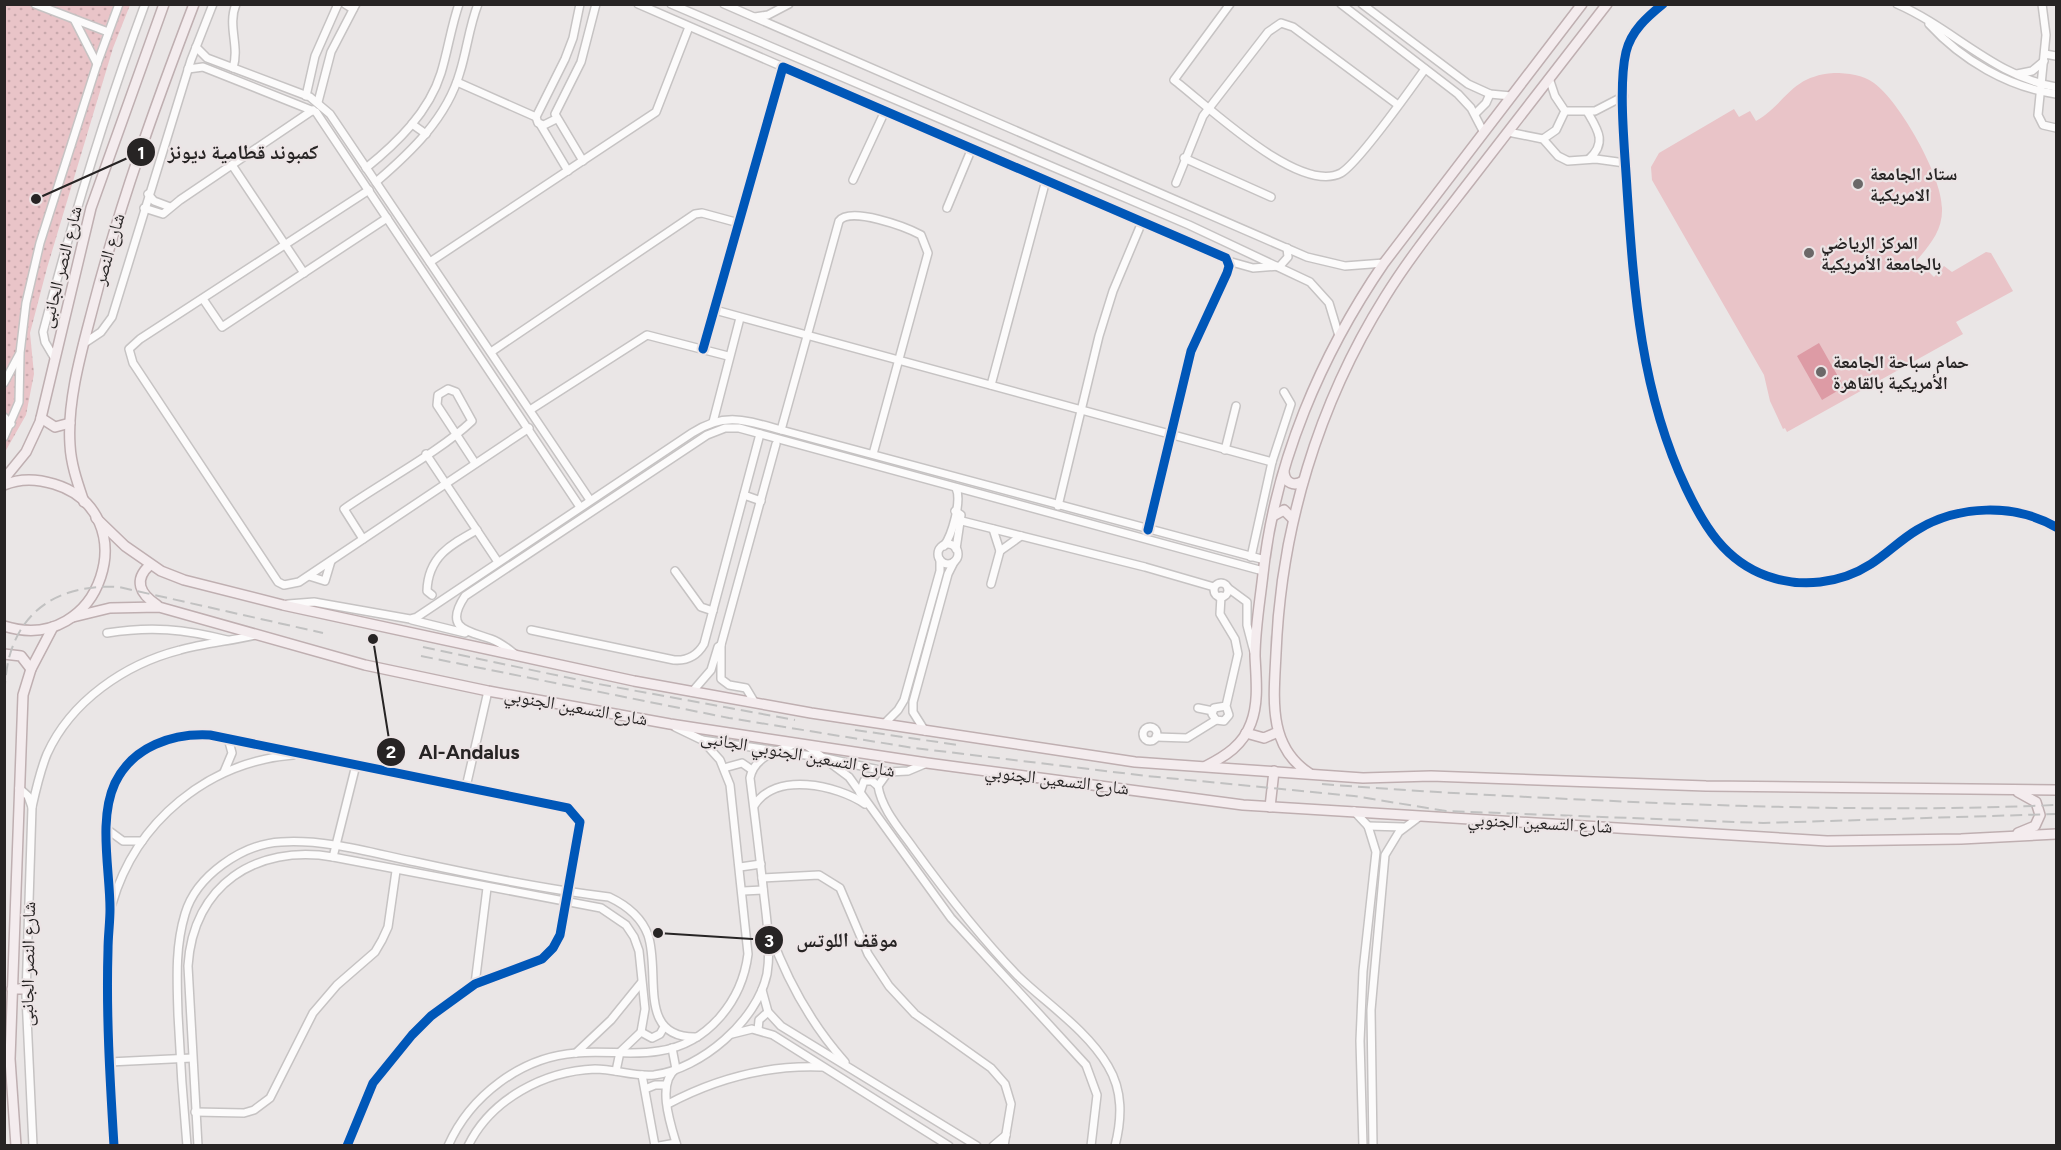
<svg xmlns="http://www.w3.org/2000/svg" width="2061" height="1150" viewBox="0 0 2061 1150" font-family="Figtree,'Noto Naskh Arabic',sans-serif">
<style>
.grass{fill:url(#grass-dots)}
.pitch{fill:#e9c4c8}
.water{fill:#dd9ba5}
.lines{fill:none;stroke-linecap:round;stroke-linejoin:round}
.minor-casing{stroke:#c6c3c3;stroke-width:10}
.major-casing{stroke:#bfafb1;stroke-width:12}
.minor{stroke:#fcfbfb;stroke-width:7}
.major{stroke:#f4ecee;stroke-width:9}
.rail{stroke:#c1c1c1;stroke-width:2;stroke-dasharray:12 6;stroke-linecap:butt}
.cycleway-casing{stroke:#ece4e5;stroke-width:13}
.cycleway{stroke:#0057b8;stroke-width:9}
.poi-dot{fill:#6b6868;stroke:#ece4e5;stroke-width:2}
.labels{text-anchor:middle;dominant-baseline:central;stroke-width:4.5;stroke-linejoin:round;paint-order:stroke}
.poi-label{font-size:18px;font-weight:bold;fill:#272424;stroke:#ece4e5;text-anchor:start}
.street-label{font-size:18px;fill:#272424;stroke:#ece4e5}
.leader{fill:none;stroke:#272424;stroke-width:2}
.callout-dot{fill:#272424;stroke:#ece4e5;stroke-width:2}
.mark-label{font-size:18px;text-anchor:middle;font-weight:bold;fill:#fff}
.callout-label{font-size:20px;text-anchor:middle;font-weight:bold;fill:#272424;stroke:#ece4e5;stroke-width:4.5;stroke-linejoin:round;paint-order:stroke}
</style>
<defs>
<pattern id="grass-dots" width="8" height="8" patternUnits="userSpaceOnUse" patternTransform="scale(1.5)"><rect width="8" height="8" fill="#e9c4c8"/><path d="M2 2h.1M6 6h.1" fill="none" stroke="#c8a8ac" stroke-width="1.8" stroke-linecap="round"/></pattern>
</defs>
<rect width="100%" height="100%" fill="#eae6e6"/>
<polygon class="grass" points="5,5 130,5 113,48 47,268 30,333 34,374 26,415 5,452"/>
<path class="pitch" d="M1834,73C1848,73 1863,75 1874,83C1900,102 1942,176 1942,208C1943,230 1930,245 1917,260L1934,277L1944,266L1952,272L1986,252L1991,253L2013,291L1956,322L1963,334L1787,432L1785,428L1783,429L1770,401L1764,375L1652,180L1651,167L1659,153L1734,109L1739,117L1750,111L1756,121C1787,103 1790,76 1834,73Z"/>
<polygon class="water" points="1819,343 1844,387 1822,400 1797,356"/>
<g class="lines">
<g class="minor-casing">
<g id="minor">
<polyline points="35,4 108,32"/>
<polyline points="345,4 353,9"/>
<polyline points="638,4 783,67"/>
<polyline points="671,4 1189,225 1310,282 1329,303 1339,336"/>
<polyline points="724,4 1307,257 1345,266 1384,263"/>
<path d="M1230,4L1174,80C1207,105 1299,195 1341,173C1358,163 1410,90 1425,69"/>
<polyline points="1341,4 1458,94 1471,108 1483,131"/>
<polyline points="1362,4 1468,84 1490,94 1511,96"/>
<path d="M1663,4C1647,17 1631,31 1626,52C1618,86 1625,153 1627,189C1634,293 1641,393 1686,488C1704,526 1725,561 1767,576C1801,588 1840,584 1871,564C1887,554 1900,540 1917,530C1958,505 2014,503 2056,527"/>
<path d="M1897,4C1954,29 1994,76 2056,87"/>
<polyline points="2042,4 2046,35 2038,115 2043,125 2056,128"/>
<polyline points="755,17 768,15 789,4"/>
<polyline points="75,21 97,64"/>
<path d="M1929,24C1962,60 2008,87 2056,94"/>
<polyline points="196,47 207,58 310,97 330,114 590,500"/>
<polyline points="2045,54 2056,56"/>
<path d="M233,68C240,46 227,26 236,4"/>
<polyline points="188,69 203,67 316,112 580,507"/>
<polyline points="2017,74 2032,71 2044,61"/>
<polyline points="1549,78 1555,96 1565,111 1595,111 1624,96"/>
<polyline points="457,82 536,117"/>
<polyline points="306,96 315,56 338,4"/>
<polyline points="318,102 331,52 356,4"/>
<path d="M1588,113C1598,130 1607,143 1589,159"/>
<polyline points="1475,114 1486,103 1490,94"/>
<polyline points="556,119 544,125 538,123 536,117 565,59 573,38 580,4"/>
<polyline points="412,124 426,134"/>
<polyline points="540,124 568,171"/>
<polyline points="1508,132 1543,139 1558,156 1568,161 1596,159 1625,163"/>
<polyline points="1543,139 1556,130 1565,111"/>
<polyline points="1184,158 1271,197"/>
<polyline points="583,161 555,114 581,62 596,4"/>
<polyline points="232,165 304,273"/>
<path d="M366,168C397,143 429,112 441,73C448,50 451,27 459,4"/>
<polyline points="853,180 885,111"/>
<path d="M376,182C411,152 447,118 460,72C467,50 469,27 478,4"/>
<polyline points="1176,183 1203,116 1268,32 1281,23 1293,27 1398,105"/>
<polyline points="369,190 140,339 129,349 133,363 278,582 284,585 299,582 529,428"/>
<polyline points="148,194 154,201 170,207"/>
<polyline points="144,208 163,214 180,200 313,110"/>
<polyline points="947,208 972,148"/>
<polyline points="1228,261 1253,268 1280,266 1288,257 1287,248"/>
<polyline points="430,262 656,112 689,27"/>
<polyline points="203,299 222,327 387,218"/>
<polyline points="715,310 1272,462"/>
<polyline points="83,344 101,332 112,317 191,60 213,4"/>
<polyline points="703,349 783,67 1226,258 1229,266 1227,273 1191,351 1148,530"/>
<polyline points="491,352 695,214 702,213 739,223"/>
<path d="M55,359L45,342L43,332C72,221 105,112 145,4"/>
<polyline points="4,383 20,353 26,303 40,243 97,64 119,4"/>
<polyline points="991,385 1046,180"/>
<polyline points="530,410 647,335 728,356"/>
<polyline points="4,417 11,424"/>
<polyline points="713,422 740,318"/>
<path d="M781,430L839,221C850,206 906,227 921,235L928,253L873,454"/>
<polyline points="4,437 19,402 20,355"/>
<polyline points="1225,450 1236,406"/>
<polyline points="426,454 498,562"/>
<polyline points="744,495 761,501"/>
<polyline points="1058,506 1099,336 1113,291 1142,222"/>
<polyline points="955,511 961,515 956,549"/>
<polyline points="962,521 1145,567 1214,587"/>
<path d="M363,539L344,509C384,481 438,453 472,421L456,392L448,389L438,395L437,405L475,463"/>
<circle cx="948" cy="554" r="10"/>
<path d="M944,546C952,535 962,501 956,488"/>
<polyline points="1000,551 1021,536"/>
<polyline points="1251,557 1272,462 1291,404 1284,392"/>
<polyline points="675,571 701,607 713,611"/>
<polyline points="309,576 325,581 331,561"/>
<circle cx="1221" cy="590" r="7"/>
<polyline points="991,584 1000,551 993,529"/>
<polyline points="1228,588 1247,602 1247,625 1254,652"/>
<path d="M432,595L427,591C428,557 450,545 477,530"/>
<polyline points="1221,596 1220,614 1235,639 1238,654 1226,706 1229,715 1224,721 1216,720 1212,714 1214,708 1226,706"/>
<path d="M288,604L314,602L410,619L417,617L692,433C725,412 745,420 781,430L1265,560"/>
<polyline points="412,620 465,633"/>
<path d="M531,630L674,660C687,661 697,656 704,644L760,434"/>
<path d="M107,633C151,626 184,629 227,640"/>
<polyline points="721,645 776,444"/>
<path d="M515,654C507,648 500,642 491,639C468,631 443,629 465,596L707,435L725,428H739L1263,571"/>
<polyline points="692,692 711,670 718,647 721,645 721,679 729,685 746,688 755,703"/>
<polyline points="1198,708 1213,711"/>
<polyline points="884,724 898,710 904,700 940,571 940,560"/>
<circle cx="1150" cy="734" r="7"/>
<polyline points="675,727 702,740 826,758 888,772 908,771 927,763"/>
<polyline points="925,731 913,712 913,702 948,574 954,562"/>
<polyline points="1156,737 1187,738 1216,720"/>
<polyline points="806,745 849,777 951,918 1086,1065 1097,1095 1091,1146"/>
<polyline points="724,768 742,763 752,770"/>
<polyline points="224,772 232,753 228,738"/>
<path d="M888,772L878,786C882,810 900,829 914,849C946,893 980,937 1018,976C1047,1004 1087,1030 1108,1066C1123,1091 1122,1118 1115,1146"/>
<polyline points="466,787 488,691"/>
<polyline points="19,788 28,796 32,807 26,996 33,1146"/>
<polyline points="860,793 864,781 872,781 878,786"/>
<path d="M754,806C775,771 837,785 865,804"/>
<path d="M32,807C36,789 40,771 47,754C71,701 125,664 180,650C204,643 231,641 256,635"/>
<polyline points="1354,811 1368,826 1376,852 1363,971 1360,1041 1363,1146"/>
<polyline points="1368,826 1403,827"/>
<polyline points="108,830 123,841 142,841"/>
<polyline points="333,857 356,765"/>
<polyline points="740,867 761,864"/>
<polyline points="762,878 819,875 840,888 868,954 889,986 915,1014 991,1068 1005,1084 1011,1104 1004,1146"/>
<polyline points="743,891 763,890"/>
<path d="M112,904C136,821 208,762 293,755"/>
<path d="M770,933C787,980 811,1024 845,1062"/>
<polyline points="475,984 487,888"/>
<polyline points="762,990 768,1012 781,1026 977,1146"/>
<polyline points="758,1030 759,1020 768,1012"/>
<polyline points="641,1032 652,1038 660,1034 664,1027"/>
<polyline points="732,1034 752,1029 773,1035 949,1146"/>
<path d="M672,1048L676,1069C656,1083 671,1126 677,1146"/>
<polyline points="576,1053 611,1020 641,983"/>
<polyline points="109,1062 192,1058"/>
<polyline points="642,1075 655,1146"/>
<polyline points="645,1089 655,1085 666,1085"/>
<path d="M668,1104C717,1078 766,1065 821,1067"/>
<polyline points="195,1112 244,1113 254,1110 270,1098 313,1013 337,985 375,952 382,940 388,927 396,871"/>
<path d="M114,1146C110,1080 106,1015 108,950C108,936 110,923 110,909C110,870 98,820 115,783C133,746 173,733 210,735L568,808L580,822L560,935L553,948L542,959L475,984L431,1016L412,1035L373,1083L347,1146"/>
<path d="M187,1146C183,1102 180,1058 178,1014C177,980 175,947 185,914C196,876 242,844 281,842C326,839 372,853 416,862C480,876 544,889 609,897C626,905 641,916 648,935C661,973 636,1039 697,1037"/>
<path d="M198,1146L188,966C193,885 256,844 333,857L601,908L626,925L634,937L639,951L645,1009L641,1032L620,1052L616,1071"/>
<path d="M448,1146C470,1096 521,1057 576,1053C604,1050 632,1056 659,1051C708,1044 742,1001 748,954L730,785L720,760L702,740"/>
<path d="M468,1146C491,1099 544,1071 595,1069C615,1069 634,1077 654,1075C701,1069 757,1021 767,974C771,949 767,921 764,896C760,857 755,818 750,778C754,757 776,751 795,744"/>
<polyline points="659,1146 676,1143"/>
<polyline points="993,1146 1006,1135"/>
<polyline points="1373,1146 1371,1010 1385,855 1399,832 1419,817"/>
</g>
</g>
<g class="major-casing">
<g id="major">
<polyline points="41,418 55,427 70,423"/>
<path d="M1284,472C1285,483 1294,487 1303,481"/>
<polyline points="4,479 26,452 40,422 91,208 164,4"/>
<path d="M4,485C20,478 38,479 54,484C147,512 102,657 4,626"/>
<path d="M84,502C78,484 71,465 70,445C67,402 81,353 92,311C119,206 155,106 194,4"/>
<polyline points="1273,516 1284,510 1293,519"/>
<polyline points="96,518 125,546 161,571 184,580 283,605 634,681 811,713 1135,762 1363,778 1431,776 1706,786 2056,790"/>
<path d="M150,565C133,580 140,594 157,605"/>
<polyline points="73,617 110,608 159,607 365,665 488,691 670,724 927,763 1243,805 1827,841 1961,839 2056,834"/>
<polyline points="4,654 21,656 31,669"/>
<polyline points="1246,733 1264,738 1278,732"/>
<path d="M1206,766C1226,756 1243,745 1251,723C1259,702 1256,678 1255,656C1255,629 1260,601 1263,574C1275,462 1321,355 1384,263L1582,4"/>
<path d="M1309,773C1267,746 1274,697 1276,653C1281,528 1318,404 1385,297C1411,255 1443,216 1473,177C1518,119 1562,62 1607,4"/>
<polyline points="2018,792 2036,802 2040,815 2035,826 2018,833"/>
<polyline points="1270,807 1274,771"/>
<polyline points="12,989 26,989"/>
<polyline points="16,1146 10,1059 23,695 31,669 53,627"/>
</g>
</g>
<use href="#minor" class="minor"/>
<use href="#major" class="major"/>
<g class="rail">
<polyline points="423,647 593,683 795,720"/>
<polyline points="421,656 729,718 914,748 1147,776 1354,796 1446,811 1763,823 2056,814"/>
<polyline points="855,730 958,745"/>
<path d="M4,747C5,718 2,686 9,658C23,604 67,584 119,587L323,633"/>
<path d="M1322,784C1434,793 1545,798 1657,803C1790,808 1923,811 2056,805"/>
</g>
<g class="cycleway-casing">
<g id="cycleway">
<path d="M1663,4C1647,17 1631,31 1626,52C1618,86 1625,153 1627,189C1634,293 1641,393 1686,488C1704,526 1725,561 1767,576C1801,588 1840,584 1871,564C1887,554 1900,540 1917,530C1958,505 2014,503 2056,527"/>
<polyline points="703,349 783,67 1226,258 1229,266 1227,273 1191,351 1148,530"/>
<path d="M114,1146C110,1080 106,1015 108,950C108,936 110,923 110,909C110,870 98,820 115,783C133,746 173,733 210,735L568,808L580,822L560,935L553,948L542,959L475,984L431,1016L412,1035L373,1083L347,1146"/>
</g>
</g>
<use href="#cycleway" class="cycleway"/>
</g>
<g class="poi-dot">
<circle cx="1858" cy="184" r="6"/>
<circle cx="1809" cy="253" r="6"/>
<circle cx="1821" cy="372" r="6"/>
</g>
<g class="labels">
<g class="poi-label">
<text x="1870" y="174">ستاد الجامعة<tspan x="1870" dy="21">الامريكية</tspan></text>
<text x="1821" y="243">المركز الرياضي<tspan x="1821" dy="21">بالجامعة الأمريكية</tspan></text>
<text x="1833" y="362">حمام سباحة الجامعة<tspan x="1833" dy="21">الأمريكية بالقاهرة</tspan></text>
</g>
<g class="street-label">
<text transform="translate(109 249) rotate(-74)">شارع النصر</text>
<text transform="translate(61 267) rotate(-76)">شارع النصر الجانبى</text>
<text transform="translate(576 707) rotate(10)">شارع التسعين الجنوبي</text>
<text transform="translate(798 754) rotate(10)">شارع التسعين الجنوبي الجانبى</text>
<text transform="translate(1057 780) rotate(7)">شارع التسعين الجنوبي</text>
<text transform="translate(1540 823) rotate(3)">شارع التسعين الجنوبي</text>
<text transform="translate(28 964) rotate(-89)">شارع النصر الجانبى</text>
</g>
</g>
<path class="leader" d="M36 199L141 152M373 639L391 752M658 933L769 940"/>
<g class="callout-dot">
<circle cx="36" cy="199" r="6"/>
<circle cx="373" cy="639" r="6"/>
<circle cx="658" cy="933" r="6"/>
<circle cx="141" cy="152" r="15"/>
<circle cx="391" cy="752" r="15"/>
<circle cx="769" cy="940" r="15"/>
</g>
<g class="mark-label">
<text x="141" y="159">1</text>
<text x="391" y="758">2</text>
<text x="769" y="947">3</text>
</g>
<g class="callout-label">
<text x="243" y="159">كمبوند قطامية ديونز</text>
<text x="469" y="759">Al-Andalus</text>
<text x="847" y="947">موقف اللوتس</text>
</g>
<rect width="2061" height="1150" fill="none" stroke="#272424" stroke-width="12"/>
</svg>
